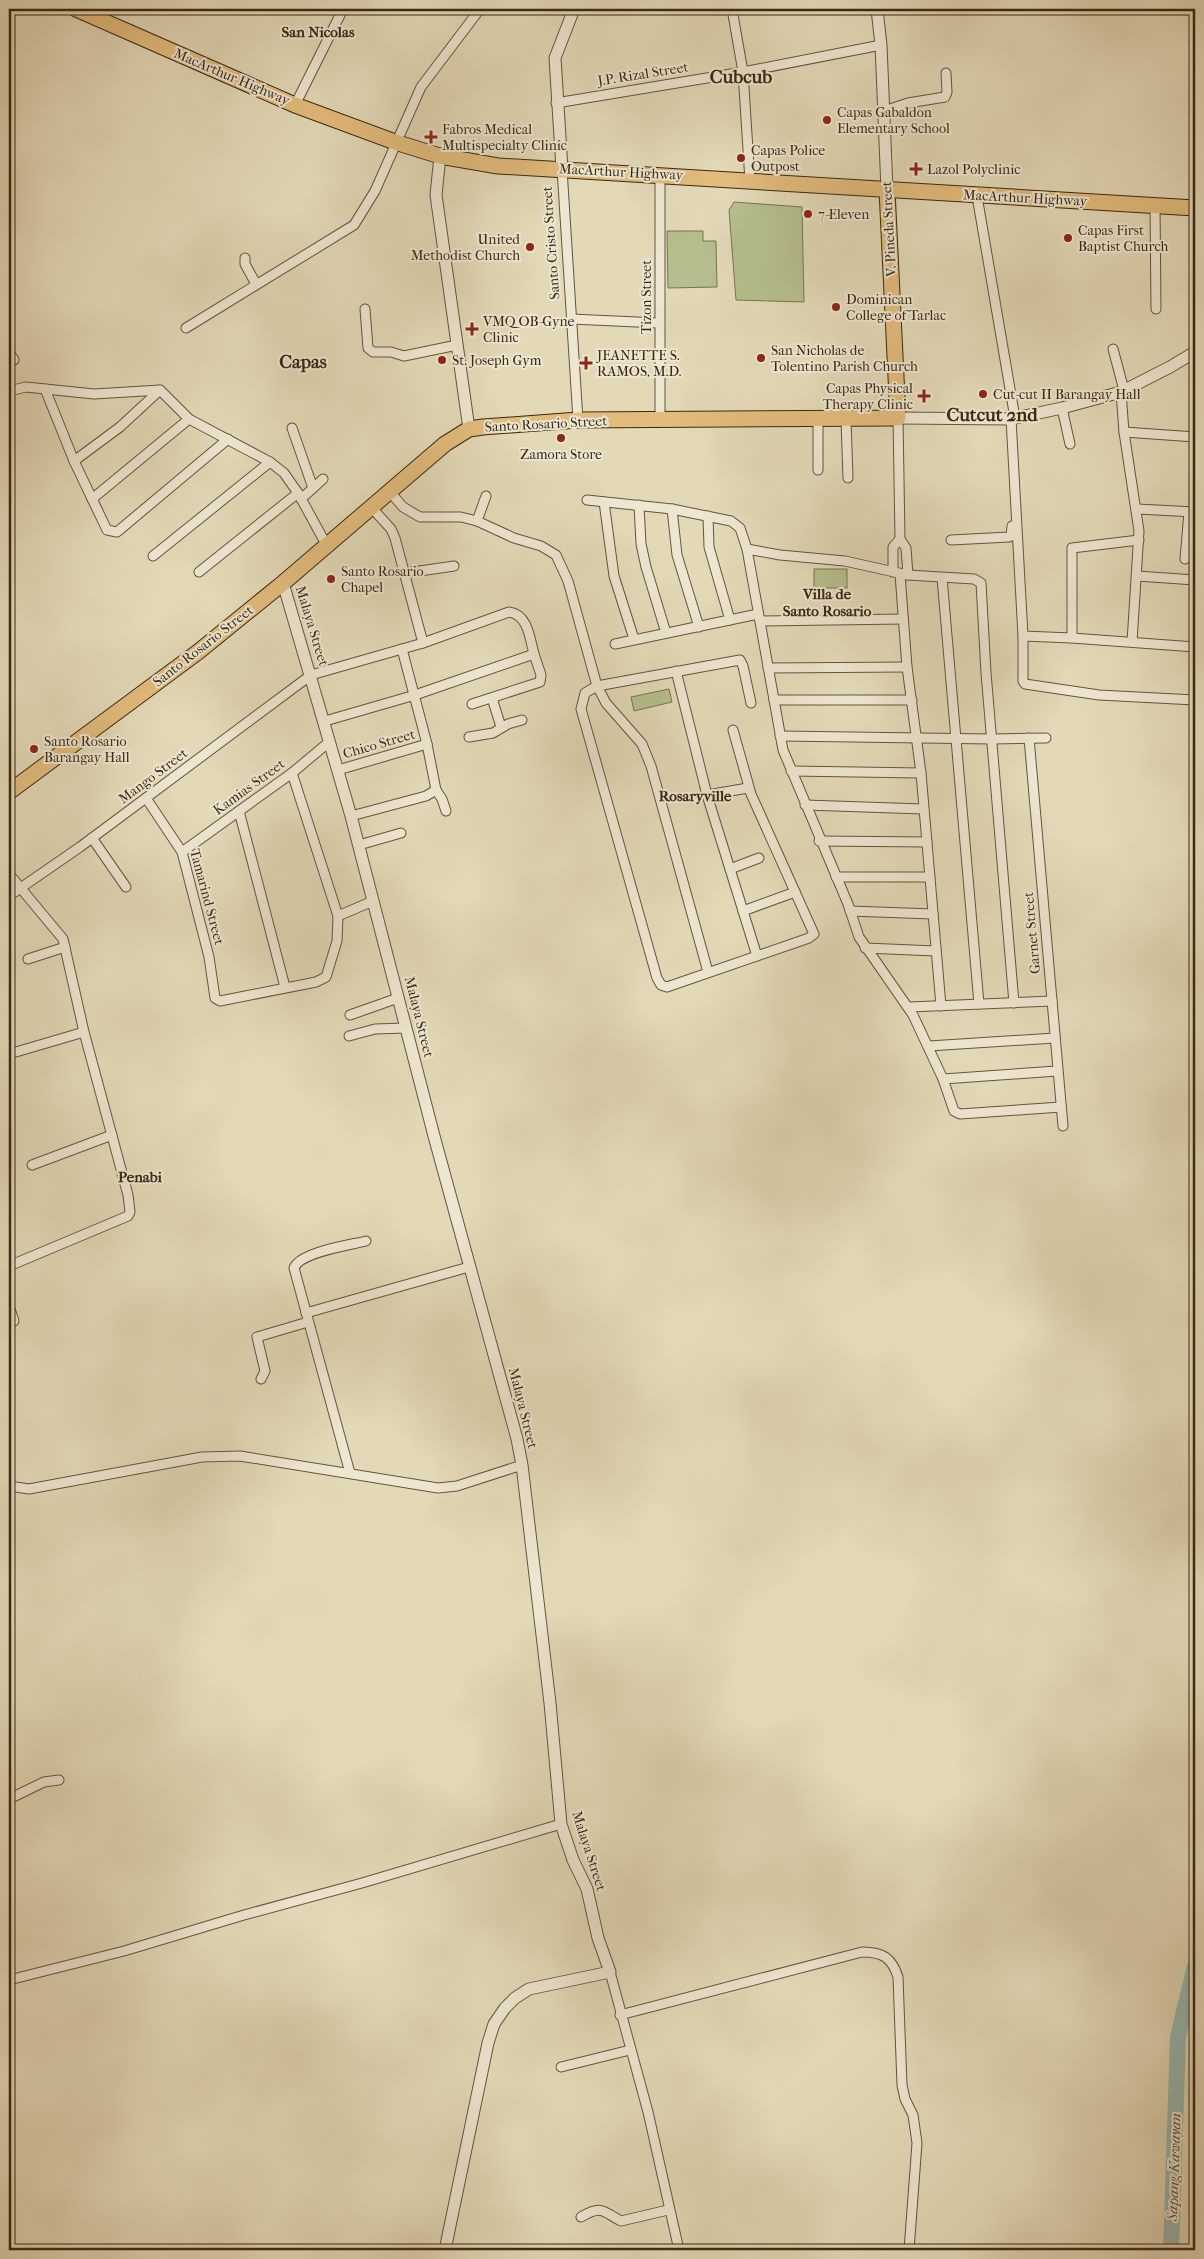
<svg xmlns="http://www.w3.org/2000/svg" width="1204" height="2259" viewBox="0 0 1204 2259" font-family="'IM FELL French Canon',serif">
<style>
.park{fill:#b5bf8d;stroke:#777451}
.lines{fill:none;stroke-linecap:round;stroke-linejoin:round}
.river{stroke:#96b9b3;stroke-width:16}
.minor-casing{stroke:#64543e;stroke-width:11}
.tertiary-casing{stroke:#64543e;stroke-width:13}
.primary-casing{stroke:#392815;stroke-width:17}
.trunk-casing{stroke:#392815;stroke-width:17}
.minor{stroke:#ede6d0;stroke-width:9}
.tertiary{stroke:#ede6d0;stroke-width:11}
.primary{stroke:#e2bc7c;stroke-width:15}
.trunk{stroke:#e2bc7c;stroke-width:15}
.poi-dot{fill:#8f2418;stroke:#ede6d0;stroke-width:2}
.labels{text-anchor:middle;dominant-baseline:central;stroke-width:4;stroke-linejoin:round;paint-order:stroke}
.street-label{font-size:14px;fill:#392815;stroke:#ede6d0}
.poi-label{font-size:14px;fill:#392815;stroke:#ede6d0;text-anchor:start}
.neighbourhood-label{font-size:15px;font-weight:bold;fill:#392815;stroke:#ede6d0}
.water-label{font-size:15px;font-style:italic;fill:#504c3c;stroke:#ede6d0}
.district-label{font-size:19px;font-weight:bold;fill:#392815;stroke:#ede6d0}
</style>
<rect width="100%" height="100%" fill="#e3d9b7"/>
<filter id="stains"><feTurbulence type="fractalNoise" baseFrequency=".004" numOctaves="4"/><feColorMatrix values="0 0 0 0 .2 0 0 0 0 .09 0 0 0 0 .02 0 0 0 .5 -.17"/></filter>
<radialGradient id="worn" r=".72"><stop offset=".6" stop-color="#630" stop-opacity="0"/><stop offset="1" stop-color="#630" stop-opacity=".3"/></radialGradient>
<g class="park">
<polygon points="734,202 802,207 804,302 736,300 729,210"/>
<polygon points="667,231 703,231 703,241 716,241 717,287 668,288"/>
<rect x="814" y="569" width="33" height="19"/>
<polygon points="669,689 672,702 634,711 631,697"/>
</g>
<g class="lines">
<polyline class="river" points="1171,2250 1178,2037 1195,1966"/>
<g class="minor-casing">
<g id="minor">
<polyline points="732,9 743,72 750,181"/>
<polyline points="556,103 743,72 881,45"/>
<polyline points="295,105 343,9"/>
<polyline points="884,111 908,103 945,97 947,92 946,73"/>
<polyline points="562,169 578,420"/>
<polyline points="660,175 660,419"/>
<polyline points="977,196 1015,418"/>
<polyline points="1155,204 1156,309"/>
<polyline points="245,258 245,264 256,284"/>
<polyline points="365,309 368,348 373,352 391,352 404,356 457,345"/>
<polyline points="571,319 659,323"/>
<polyline points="186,328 354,225 375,191 421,87 480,9"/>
<polyline points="1113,349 1124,390"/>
<polyline points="9,352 14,360"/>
<polyline points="45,389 74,461 107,530 117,532 228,439"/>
<polyline points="9,391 26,387 94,394 160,390 189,419 270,462 284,473 298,493 327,546"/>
<polyline points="1121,392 1124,432 1139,531 1132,642"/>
<polyline points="1062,408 1070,444"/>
<polyline points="898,418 900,539 906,548 908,575"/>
<polyline points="846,419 848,478"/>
<polyline points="1011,419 1023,636 1072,638 1072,548 1139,540"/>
<polyline points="292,428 313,488"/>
<polyline points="1124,432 1195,437"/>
<polyline points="74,461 120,427 160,390"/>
<polyline points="818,470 818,419"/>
<polyline points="391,493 403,507 420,517 461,517 477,521 514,538 541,546 556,555 568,581 597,686 606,703 642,744 651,766 708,972"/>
<polyline points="92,499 189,419"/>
<polyline points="301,499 323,479"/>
<polyline points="587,500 672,509 731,521 740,528 747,549 783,750 848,904 859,937 913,1015 943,1079 954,1111 960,1114 1061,1107"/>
<polyline points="604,502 614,576 634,639"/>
<polyline points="639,505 641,544 646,567 666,633"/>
<polyline points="672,509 677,555 699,627"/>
<polyline points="1137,509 1195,512"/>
<polyline points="708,516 709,547 730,620"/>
<polyline points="477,521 486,496"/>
<polyline points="951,540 1009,537 1011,536 1012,526"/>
<polyline points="747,549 780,555 845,561 908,575 974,579 981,583 986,673 1014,1003"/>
<polyline points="153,556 270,462"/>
<polyline points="1185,559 1189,512"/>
<polyline points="199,572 298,493"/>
<polyline points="893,572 893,547 900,539"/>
<polyline points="406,573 454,566"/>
<polyline points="900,574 907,667 921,773 941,1006"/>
<polyline points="1137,576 1195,580"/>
<polyline points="942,578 979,1004"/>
<polyline points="760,621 903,619"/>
<polyline points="1023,636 1023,681 1025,684 1099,695 1195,700"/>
<polyline points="1072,638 1195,647"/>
<polyline points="615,644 758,614"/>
<polyline points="768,668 907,667"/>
<polyline points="676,671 707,795 757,956"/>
<polyline points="492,698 501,727"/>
<polyline points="774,700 912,700"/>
<polyline points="472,704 540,682 541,675 534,654"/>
<path d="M325,721L415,695L534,654C530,639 528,614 509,612L423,643L395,538L391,529L372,508"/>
<polyline points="733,730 751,794 814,934 809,938 667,987 661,985 657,978 581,709 585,693 597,686 740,660 743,666 751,703"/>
<polyline points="780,736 992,739 1046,738"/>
<polyline points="469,737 493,733 508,724 522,720"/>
<polyline points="1029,738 1063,1126"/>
<polyline points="338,770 427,744"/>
<polyline points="791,771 921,773"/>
<polyline points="436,790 442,799 446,811"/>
<polyline points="707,795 748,788"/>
<polyline points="146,798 182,852 209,957 215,998 220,1001 316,982 326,977 337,941 338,916 292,773"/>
<polyline points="805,805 923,809"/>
<polyline points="239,811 285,987"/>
<polyline points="351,816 426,796 436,790 427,744 402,649"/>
<polyline points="92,838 126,887"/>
<polyline points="819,841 927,842"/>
<polyline points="359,845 401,833"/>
<polyline points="182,852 292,773 329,742"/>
<polyline points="730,869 759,858"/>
<polyline points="9,874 63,939 84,1032 128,1195 130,1212 128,1216 9,1266"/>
<polyline points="836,877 930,877"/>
<polyline points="9,896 80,847 311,675 423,643"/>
<polyline points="743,911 795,892"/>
<polyline points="850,911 933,914"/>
<polyline points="338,916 373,901"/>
<polyline points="865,948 936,951"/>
<polyline points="28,959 65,947"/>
<polyline points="909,1007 1052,1001"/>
<polyline points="350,1015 398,998"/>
<polyline points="349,1036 375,1029 406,1028"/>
<polyline points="929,1046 1055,1038"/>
<polyline points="9,1054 84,1032"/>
<polyline points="943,1079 1057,1071"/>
<polyline points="32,1165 112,1135"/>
<polyline points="9,1306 14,1321"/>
<polyline points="306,1313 469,1267"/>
<polyline points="261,1379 265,1371 257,1337 308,1322"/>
<path d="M350,1473L294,1268C300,1252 350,1245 366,1241"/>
<polyline points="9,1486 29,1489 202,1457 240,1456 438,1488 457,1486 522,1465"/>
<polyline points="9,1799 44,1782 59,1780"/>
<polyline points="610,1972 648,2112 679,2250"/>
<polyline points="9,1980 124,1951 244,1915 362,1883 561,1824"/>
<path d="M620,2015L862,1952C883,1952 892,1958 898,1977L902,2085L905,2099L913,2115L917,2143L909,2250"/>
<polyline points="561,2067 630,2050"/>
<path d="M581,2217C602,2205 602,2211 621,2221L668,2210"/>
</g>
</g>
<g class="tertiary-casing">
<g id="tertiary">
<polyline points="877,9 881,45 887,190"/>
<polyline points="440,156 436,195 469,429"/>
<polyline points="562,169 555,58 574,9"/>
<polyline points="898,418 1011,419 1062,408 1121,392 1170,367 1195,352"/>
<polyline points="283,583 351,816 434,1136 517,1439 522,1465 550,1703 561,1824 573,1860 587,1889 598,1938 610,1972 529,1989 515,1998 505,2008 494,2024 488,2043 445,2250"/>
</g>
</g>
<g class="primary-casing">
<polyline id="primary" points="9,792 198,652 283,583 445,444 469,429 483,427 578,420 898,418 887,190"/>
</g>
<g class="trunk-casing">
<polyline id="trunk" points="76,9 295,105 395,142 440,156 498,166 1195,208"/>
</g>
<use href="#minor" class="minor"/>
<use href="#tertiary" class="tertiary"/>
<use href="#primary" class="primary"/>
<use href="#trunk" class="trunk"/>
</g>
<g class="poi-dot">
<circle cx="827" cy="120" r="5"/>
<path d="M428.5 129.5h5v5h5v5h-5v5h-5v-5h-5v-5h5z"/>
<circle cx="741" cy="158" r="5"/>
<path d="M913.5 161.5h5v5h5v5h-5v5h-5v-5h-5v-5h5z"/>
<circle cx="808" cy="214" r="5"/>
<circle cx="1068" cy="238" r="5"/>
<circle cx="530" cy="247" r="5"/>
<circle cx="836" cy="307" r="5"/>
<path d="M469.5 321.5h5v5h5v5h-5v5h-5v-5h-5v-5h5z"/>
<circle cx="761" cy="358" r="5"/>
<circle cx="442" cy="360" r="5"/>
<path d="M583.5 355.5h5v5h5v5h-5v5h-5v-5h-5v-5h5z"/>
<circle cx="983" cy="394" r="5"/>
<path d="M921.5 388.5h5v5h5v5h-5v5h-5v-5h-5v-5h5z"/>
<circle cx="561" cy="438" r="5"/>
<circle cx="331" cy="579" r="5"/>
<circle cx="34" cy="749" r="5"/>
</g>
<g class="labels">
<g class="street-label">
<text transform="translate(643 74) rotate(-9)">J.P. Rizal Street</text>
<text transform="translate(232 77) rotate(23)">MacArthur Highway</text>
<text transform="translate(621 172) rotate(3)">MacArthur Highway</text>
<text transform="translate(1025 198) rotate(3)">MacArthur Highway</text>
<text transform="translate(889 229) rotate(-93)">V. Pineda Street</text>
<text transform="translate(551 243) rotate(-94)">Santo Cristo Street</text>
<text transform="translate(646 297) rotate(-90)">Tizon Street</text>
<text transform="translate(546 424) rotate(-3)">Santo Rosario Street</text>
<text transform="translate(312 626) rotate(73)">Malaya Street</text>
<text transform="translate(203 646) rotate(-38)">Santo Rosario Street</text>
<text transform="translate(379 744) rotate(-16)">Chico Street</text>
<text transform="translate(153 776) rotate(-37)">Mango Street</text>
<text transform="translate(249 787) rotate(-36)">Kamias Street</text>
<text transform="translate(207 897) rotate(75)">Tamarind Street</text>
<text transform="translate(1032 933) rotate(-95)">Garnet Street</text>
<text transform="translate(419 1017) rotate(76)">Malaya Street</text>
<text transform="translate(523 1408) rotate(76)">Malaya Street</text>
<text transform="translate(589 1851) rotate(72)">Malaya Street</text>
</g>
<g class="poi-label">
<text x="837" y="112">Capas Gabaldon<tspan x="837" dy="16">Elementary School</tspan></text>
<text x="442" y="129">Fabros Medical<tspan x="442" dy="16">Multispecialty Clinic</tspan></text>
<text x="751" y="150">Capas Police<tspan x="751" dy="16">Outpost</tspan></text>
<text x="927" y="169">Lazol Polyclinic</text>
<text x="818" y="214">7-Eleven</text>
<text x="1078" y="230">Capas First<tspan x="1078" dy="16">Baptist Church</tspan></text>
<text x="520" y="239" text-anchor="end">United<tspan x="520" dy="16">Methodist Church</tspan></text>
<text x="846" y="299">Dominican<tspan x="846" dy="16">College of Tarlac</tspan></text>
<text x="483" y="321">VMQ OB-Gyne<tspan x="483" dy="16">Clinic</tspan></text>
<text x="771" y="350">San Nicholas de<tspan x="771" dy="16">Tolentino Parish Church</tspan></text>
<text x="597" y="355">JEANETTE S.<tspan x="597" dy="16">RAMOS, M.D.</tspan></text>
<text x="452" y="360">St. Joseph Gym</text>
<text x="913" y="388" text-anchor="end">Capas Physical<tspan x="913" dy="16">Therapy Clinic</tspan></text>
<text x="993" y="394">Cut-cut II Barangay Hall</text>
<text x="561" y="454" text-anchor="middle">Zamora Store</text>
<text x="341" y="571">Santo Rosario<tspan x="341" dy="16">Chapel</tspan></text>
<text x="44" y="741">Santo Rosario<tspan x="44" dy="16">Barangay Hall</tspan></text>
</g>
<g class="neighbourhood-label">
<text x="318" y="32">San Nicolas</text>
<text x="827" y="594">Villa de<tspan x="827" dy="17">Santo Rosario</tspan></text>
<text x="695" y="796">Rosaryville</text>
<text x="140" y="1177">Penabi</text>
</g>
<g class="water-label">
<text transform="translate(1174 2167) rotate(-88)">Sapang Kawayan</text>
</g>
<g class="district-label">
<text x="741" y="77">Cubcub</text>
<text x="303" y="362">Capas</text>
<text x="992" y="415">Cutcut 2nd</text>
</g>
</g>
<rect width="1204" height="2259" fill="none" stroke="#e3d9b7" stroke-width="30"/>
<rect x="10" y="10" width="1184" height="2239" fill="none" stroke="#392815" stroke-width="2.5"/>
<rect x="15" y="15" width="1174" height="2229" fill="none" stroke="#392815"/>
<rect width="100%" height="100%" filter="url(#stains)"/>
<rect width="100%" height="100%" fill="url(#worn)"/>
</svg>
